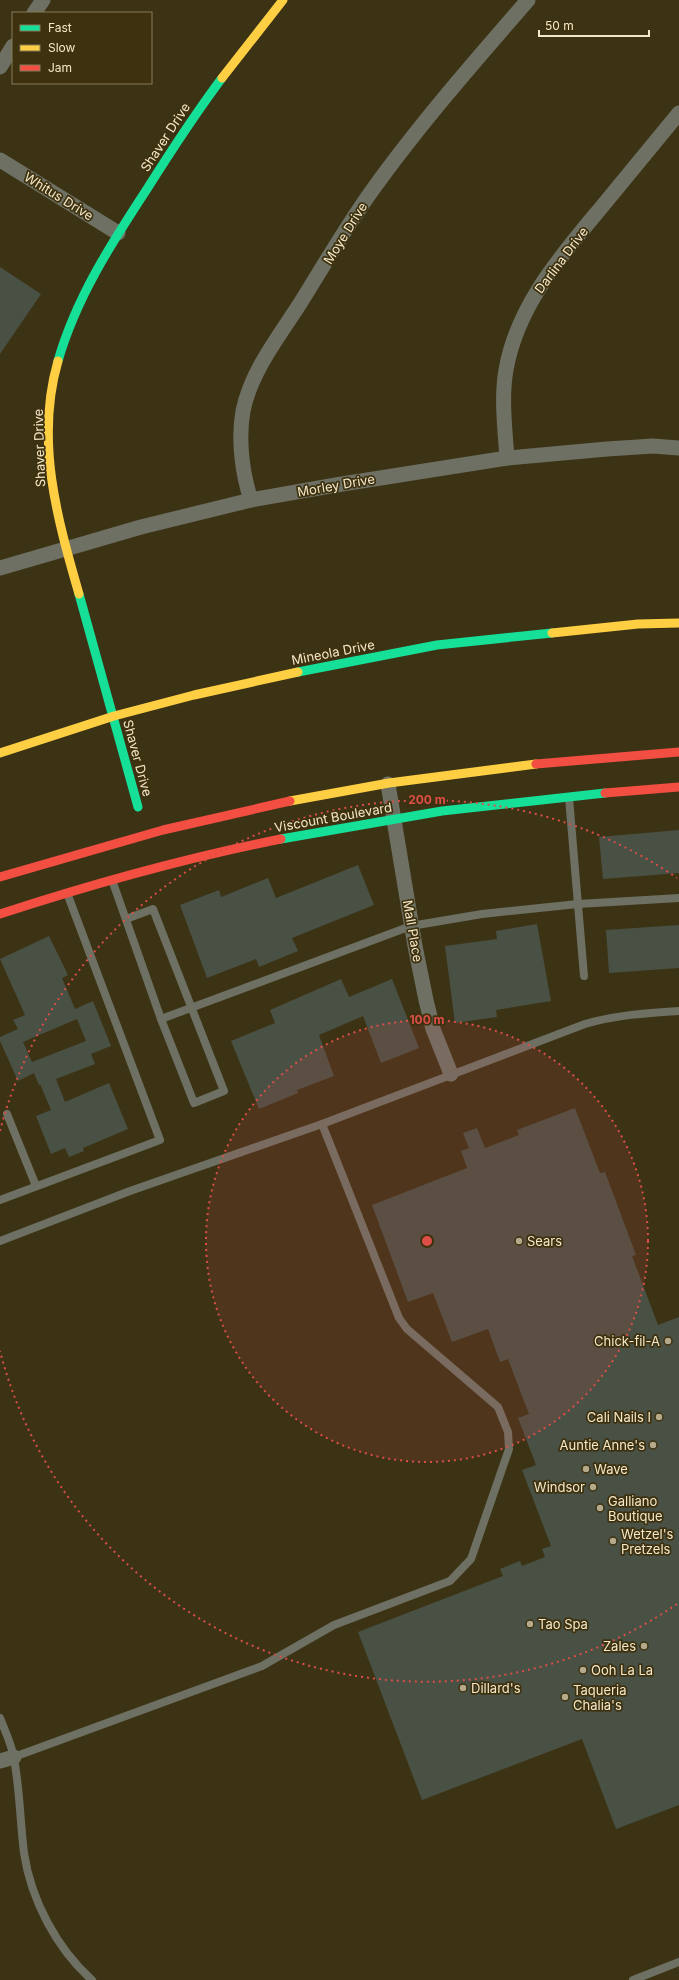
<svg xmlns="http://www.w3.org/2000/svg" width="679" height="1980" viewBox="0 0 679 1980" font-family="Inter,sans-serif">
<style>
.building{fill:#495044;fill-rule:evenodd}
.lines{fill:none;stroke-linecap:round;stroke-linejoin:round}
.lane{stroke:#6d7063;stroke-width:8}
.street{stroke:#6d7063;stroke-width:15}
.fast{stroke:#16e098;stroke-width:9}
.slow{stroke:#ffcf43;stroke-width:9}
.jam{stroke:#f24e42;stroke-width:9}
.ring{fill:none;stroke:#dc4e48;stroke-width:2;stroke-dasharray:2 4}
.poi-dot{fill:#b4a98a;stroke:#3d310f;stroke-width:1.5}
.labels{text-anchor:middle;dominant-baseline:central;stroke-width:3.5;stroke-linejoin:round;paint-order:stroke}
.street-label{font-size:13px;fill:#f4e8c9;stroke:#3d310f}
.poi-label{font-size:13px;fill:#f4e8c9;stroke:#3d310f;text-anchor:start}
.centre{fill:#dc4e48;stroke:#3d310f;stroke-width:2}
.ring-label{font-size:12px;text-anchor:middle;font-weight:bold;fill:#dc4e48;stroke:#3d310f;stroke-width:3.5;stroke-linejoin:round;paint-order:stroke}
</style>
<rect width="100%" height="100%" fill="#3c3315"/>
<g class="building">
<polygon points="0,267 41,294 0,354"/>
<polygon points="679,830 679,873 603,879 599,837"/>
<polygon points="358,865 374,905 292,938 298,951 259,967 256,959 207,978 180,905 219,890 221,897 268,878 276,898"/>
<polygon points="537,924 551,1001 496,1010 497,1017 455,1023 445,946 497,939 496,931"/>
<polygon points="679,925 679,968 609,973 606,930"/>
<path d="M49,936L68,975L62,978L75,1009L93,1001L111,1046L91,1054L95,1064L56,1079L65,1102L109,1083L128,1129L83,1148L84,1151L69,1157L65,1148L51,1154L36,1116L51,1110L40,1084L39,1085L34,1073L18,1081L0,1041V1037L18,1029L13,1020L25,1015L0,959ZM77,1019L86,1041L32,1062L23,1042Z"/>
<polygon points="341,979 349,997 392,979 419,1048 381,1063 363,1016 319,1035 334,1076 297,1090 298,1093 259,1109 231,1041 275,1023 270,1010"/>
<polygon points="575,1108 600,1173 605,1172 636,1255 632,1256 658,1325 679,1317 679,1805 616,1829 582,1739 422,1800 358,1632 503,1576 500,1569 520,1561 522,1566 545,1557 542,1549 551,1546 522,1470 536,1465 518,1418 529,1414 508,1359 500,1362 488,1329 452,1342 433,1293 408,1302 372,1205 467,1168 461,1151 469,1148 463,1133 477,1128 485,1148 519,1135 517,1130"/>
</g>
<g class="lines">
<g class="lane">
<polyline points="569,798 584,976"/>
<polyline points="112,880 161,1019 194,1103 224,1091 153,909 126,919"/>
<polyline points="161,1019 411,926 482,914 578,904 679,898"/>
<polyline points="7,1114 36,1186"/>
<polyline points="0,1200 160,1140 67,893"/>
<path d="M0,1241L130,1191L322,1124L585,1024C616,1015 646,1013 679,1011"/>
<path d="M0,1718C5,1731 12,1745 14,1759C20,1790 20,1822 24,1853C31,1900 57,1949 92,1980"/>
<polyline points="14,1757 262,1666 334,1625 450,1581 471,1559 509,1449 508,1432 498,1407 407,1329 399,1318 322,1124"/>
<polyline points="633,1980 679,1962"/>
</g>
<g class="street">
<polyline points="34,13 43,0"/>
<polyline points="0,67 13,46"/>
<polyline points="0,160 118,233"/>
<path d="M507,458C505,429 501,398 506,370C517,306 560,257 600,209C626,177 653,145 679,113"/>
<path d="M251,500C242,473 238,439 243,411C251,371 280,335 301,302C324,265 346,227 371,192C419,125 474,62 528,0"/>
<polyline points="0,568 141,527 251,500 336,485 507,458 607,449 653,446 679,448"/>
<polyline points="388,784 415,946 426,1000 433,1029 451,1074"/>
<polyline points="0,1761 14,1757"/>
</g>
<g class="fast">
<path d="M58,361C76,298 111,244 147,189C171,151 195,114 222,78"/>
<polyline points="79,594 138,807"/>
<polyline points="298,672 437,645 552,633"/>
<polyline points="281,839 442,811 605,793"/>
</g>
<g class="slow">
<polyline points="222,78 283,0"/>
<path d="M58,361C35,440 57,518 79,594"/>
<polyline points="552,633 638,624 679,623"/>
<polyline points="0,753 114,716 194,695 298,672"/>
<polyline points="290,801 389,783 536,764"/>
</g>
<g class="jam">
<polyline points="536,764 679,752"/>
<polyline points="605,793 679,787"/>
<polyline points="0,877 163,830 290,801"/>
<path d="M0,914C92,884 185,858 281,839"/>
</g>
</g>
<circle cx="427" cy="1241" r="221" fill="#dc4e48" fill-opacity=".12"/>
<g class="ring">
<circle cx="427" cy="1241" r="221"/>
<path d="M677 1604A441 441 0 0 1 0 1351M0 1131A441 441 0 0 1 677 878"/>
</g>
<g class="poi-dot">
<circle cx="519" cy="1241" r="4"/>
<circle cx="668" cy="1341" r="4"/>
<circle cx="659" cy="1417" r="4"/>
<circle cx="653" cy="1445" r="4"/>
<circle cx="586" cy="1469" r="4"/>
<circle cx="593" cy="1487" r="4"/>
<circle cx="600" cy="1508" r="4"/>
<circle cx="613" cy="1541" r="4"/>
<circle cx="530" cy="1624" r="4"/>
<circle cx="644" cy="1646" r="4"/>
<circle cx="583" cy="1670" r="4"/>
<circle cx="463" cy="1688" r="4"/>
<circle cx="565" cy="1697" r="4"/>
</g>
<g class="labels">
<g class="street-label">
<text transform="translate(165 137) rotate(-57)">Shaver Drive</text>
<text transform="translate(59 196) rotate(32)">Whitus Drive</text>
<text transform="translate(345 233) rotate(-58)">Moye Drive</text>
<text transform="translate(561 260) rotate(-53)">Darlina Drive</text>
<text transform="translate(39 448) rotate(-92)">Shaver Drive</text>
<text transform="translate(336 485) rotate(-10)">Morley Drive</text>
<text transform="translate(333 652) rotate(-11)">Mineola Drive</text>
<text transform="translate(138 758) rotate(75)">Shaver Drive</text>
<text transform="translate(333 817) rotate(-10)">Viscount Boulevard</text>
<text transform="translate(413 931) rotate(80)">Mall Place</text>
</g>
<g class="poi-label">
<text x="527" y="1241">Sears</text>
<text x="660" y="1341" text-anchor="end">Chick-fil-A</text>
<text x="651" y="1417" text-anchor="end">Cali Nails I</text>
<text x="645" y="1445" text-anchor="end">Auntie Anne's</text>
<text x="594" y="1469">Wave</text>
<text x="585" y="1487" text-anchor="end">Windsor</text>
<text x="608" y="1501">Galliano<tspan x="608" dy="15">Boutique</tspan></text>
<text x="621" y="1534">Wetzel's<tspan x="621" dy="15">Pretzels</tspan></text>
<text x="538" y="1624">Tao Spa</text>
<text x="636" y="1646" text-anchor="end">Zales</text>
<text x="591" y="1670">Ooh La La</text>
<text x="471" y="1688">Dillard's</text>
<text x="573" y="1690">Taqueria<tspan x="573" dy="15">Chalia's</tspan></text>
</g>
</g>
<circle cx="427" cy="1241" r="6" class="centre"/>
<g class="ring-label">
<text x="427" y="804">200 m</text>
<text x="427" y="1024">100 m</text>
</g>
<rect x="12" y="12" width="140" height="72" fill="#3d310f" stroke="#867a59"/>
<rect x="20" y="25" width="20" height="6" fill="#16e098" stroke="#867a59"/>
<text x="48" y="32" font-size="12" fill="#f4e8c9">Fast</text>
<rect x="20" y="45" width="20" height="6" fill="#ffcf43" stroke="#867a59"/>
<text x="48" y="52" font-size="12" fill="#f4e8c9">Slow</text>
<rect x="20" y="65" width="20" height="6" fill="#f24e42" stroke="#867a59"/>
<text x="48" y="72" font-size="12" fill="#f4e8c9">Jam</text>
<path d="M539 30v6h110v-6" fill="none" stroke="#f4e8c9" stroke-width="2"/>
<text x="545" y="30" font-size="12" fill="#f4e8c9" stroke="#3d310f" stroke-width="3" paint-order="stroke">50 m</text>
</svg>
